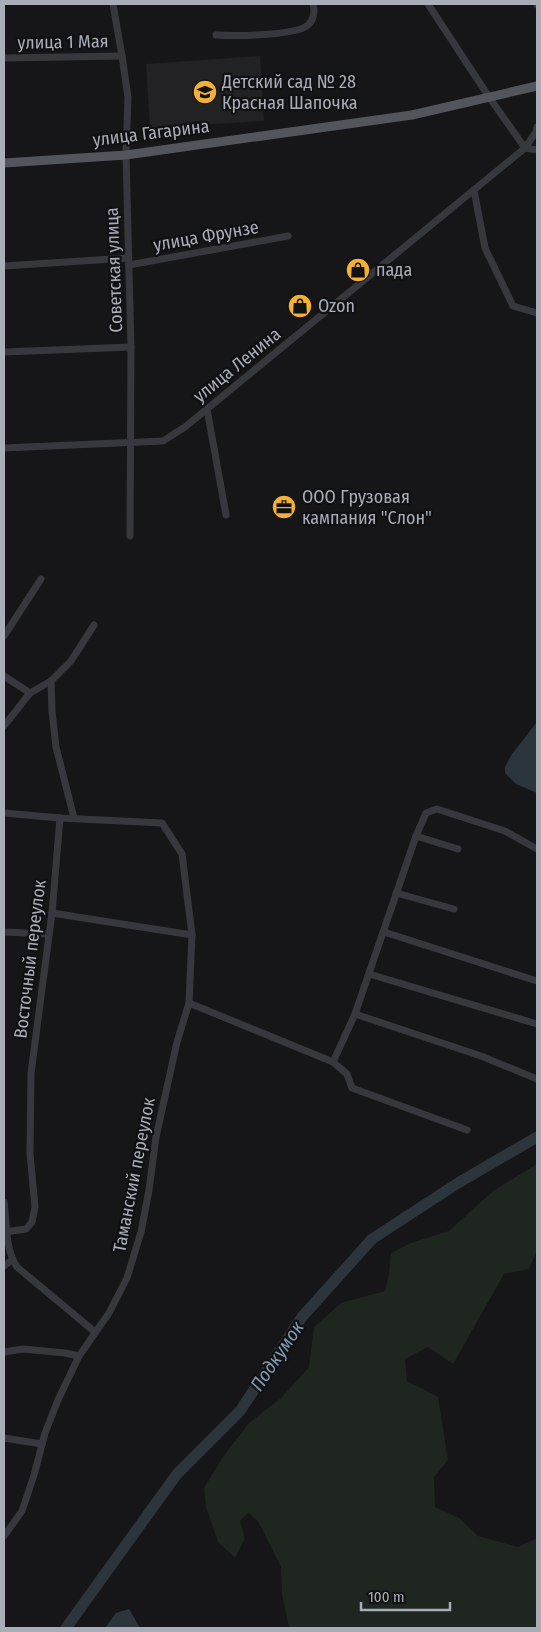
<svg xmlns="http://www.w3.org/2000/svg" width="541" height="1632" viewBox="0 0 541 1632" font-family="'Fira Sans Condensed',sans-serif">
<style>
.built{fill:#222225}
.green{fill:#1e261f}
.water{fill:#2c353c}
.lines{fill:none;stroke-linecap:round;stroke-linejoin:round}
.river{stroke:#2c353c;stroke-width:11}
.minor{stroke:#37383d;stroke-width:7}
.major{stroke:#53555c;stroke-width:9}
.labels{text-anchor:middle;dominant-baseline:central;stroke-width:4.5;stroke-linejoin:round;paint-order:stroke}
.street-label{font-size:18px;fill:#a8adb8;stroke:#111113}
.poi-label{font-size:18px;fill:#a8adb8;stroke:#111113;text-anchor:start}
.water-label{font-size:19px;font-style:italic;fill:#7f9bb3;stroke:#111113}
</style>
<rect width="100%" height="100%" fill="#161618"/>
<polygon class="built" points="260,56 264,121 150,128 146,64"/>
<polygon class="green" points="537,1164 537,1250 529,1269 504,1274 453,1364 428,1347 405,1359 407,1381 438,1397 448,1460 434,1477 435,1507 459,1518 478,1536 518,1547 537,1538 537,1628 289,1628 282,1594 281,1567 258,1521 248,1513 240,1521 245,1538 235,1558 218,1542 206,1507 204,1488 225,1454 249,1423 281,1398 309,1367 314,1327 341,1303 385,1291 389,1274 391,1253 411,1243 449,1231 493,1191"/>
<g class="water">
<polygon points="537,722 537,793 516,784 505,773 505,767 512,754"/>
<polygon points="129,1609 140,1628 105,1628 116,1613"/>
</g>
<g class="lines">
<polyline class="river" points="66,1628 177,1474 240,1411 302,1317 372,1239 458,1183 537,1137"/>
<g class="minor">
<polyline points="113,4 122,56 128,97 126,155 131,347 130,536"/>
<polyline points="428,4 489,97 525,148 537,150"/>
<polyline points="537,4 537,5"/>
<path d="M216,35C235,36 296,36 308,25C314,20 315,11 313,4"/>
<polyline points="4,58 122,56"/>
<polyline points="474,190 485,248 513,306 537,313"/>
<polyline points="129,265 288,236"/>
<polyline points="4,266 128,258"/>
<polyline points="4,352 131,347"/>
<polyline points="207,409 226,515"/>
<polyline points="4,448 163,441 185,427 525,148 536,132 537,127"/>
<polyline points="4,636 41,579"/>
<polyline points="4,676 30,693"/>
<polyline points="51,681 52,711 56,747 74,818"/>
<polyline points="4,726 30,693 51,681 71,661 94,625"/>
<polyline points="4,813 60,818 162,823 182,854 192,935"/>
<polyline points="416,836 458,849"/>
<polyline points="396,893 454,909"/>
<polyline points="4,932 49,934"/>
<polyline points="384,932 537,981"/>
<polyline points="369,974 537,1024"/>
<polyline points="189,1003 333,1062 355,1014 416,836 426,813 437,809 505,831 537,849"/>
<polyline points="355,1014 481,1056 537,1079"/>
<polyline points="333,1062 347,1074 352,1088 467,1130"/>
<path d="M4,1202C7,1224 5,1249 17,1267L95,1332"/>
<polyline points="4,1232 26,1229 32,1222 35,1207 30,1154 31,1073 52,913 60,818"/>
<polyline points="4,1266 12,1260"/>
<polyline points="4,1352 23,1349 65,1353 79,1356"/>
<polyline points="4,1438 42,1444"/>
<polyline points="4,1536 22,1511 34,1475 45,1433 58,1400 79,1356 109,1313 127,1278 141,1232 149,1190 156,1137 177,1042 189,1003 192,935 52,913"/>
</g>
<polyline class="major" points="4,163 126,155 412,115 537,86"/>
</g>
<defs>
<g id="school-disc" transform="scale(1.25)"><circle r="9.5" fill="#f2b134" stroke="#111113"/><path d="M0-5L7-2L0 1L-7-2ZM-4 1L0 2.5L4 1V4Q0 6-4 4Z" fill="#111"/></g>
<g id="shop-disc" transform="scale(1.25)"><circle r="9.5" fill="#f2b134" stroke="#111113"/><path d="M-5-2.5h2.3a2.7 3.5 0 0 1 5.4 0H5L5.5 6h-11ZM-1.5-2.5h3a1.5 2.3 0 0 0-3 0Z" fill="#111"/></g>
<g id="office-disc" transform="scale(1.25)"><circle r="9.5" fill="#f2b134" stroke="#111113"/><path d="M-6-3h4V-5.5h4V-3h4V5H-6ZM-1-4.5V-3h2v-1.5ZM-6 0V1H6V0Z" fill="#111"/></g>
</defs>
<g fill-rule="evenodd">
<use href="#school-disc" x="205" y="92"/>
<use href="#shop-disc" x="358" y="270"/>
<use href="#shop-disc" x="300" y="306"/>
<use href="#office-disc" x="284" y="507"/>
</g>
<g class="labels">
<g class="street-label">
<text transform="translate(63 42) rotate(-1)">улица 1 Мая</text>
<text transform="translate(151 133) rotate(-7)">улица Гагарина</text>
<text transform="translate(206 236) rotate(-10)">улица Фрунзе</text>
<text transform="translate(114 270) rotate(-92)">Советская улица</text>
<text transform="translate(237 365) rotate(-39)">улица Ленина</text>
<text transform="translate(30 959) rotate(-83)">Восточный переулок</text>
<text transform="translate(134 1175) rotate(-79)">Таманский переулок</text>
</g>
<g class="poi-label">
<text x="222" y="82">Детский сад № 28<tspan x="222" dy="21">Красная Шапочка</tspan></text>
<text x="376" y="270">пада</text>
<text x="318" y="306">Ozon</text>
<text x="302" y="497">ООО Грузовая<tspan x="302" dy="21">кампания "Слон"</tspan></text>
</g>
<g class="water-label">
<text transform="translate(277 1356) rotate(-56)">Подкумок</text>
</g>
</g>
<rect width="541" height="1632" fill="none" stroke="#a8adb8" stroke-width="10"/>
<path d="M361 1602v8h89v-8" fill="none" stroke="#a8adb8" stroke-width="2.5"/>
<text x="368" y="1602" font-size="15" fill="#a8adb8" stroke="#111113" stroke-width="4" paint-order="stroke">100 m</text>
</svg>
